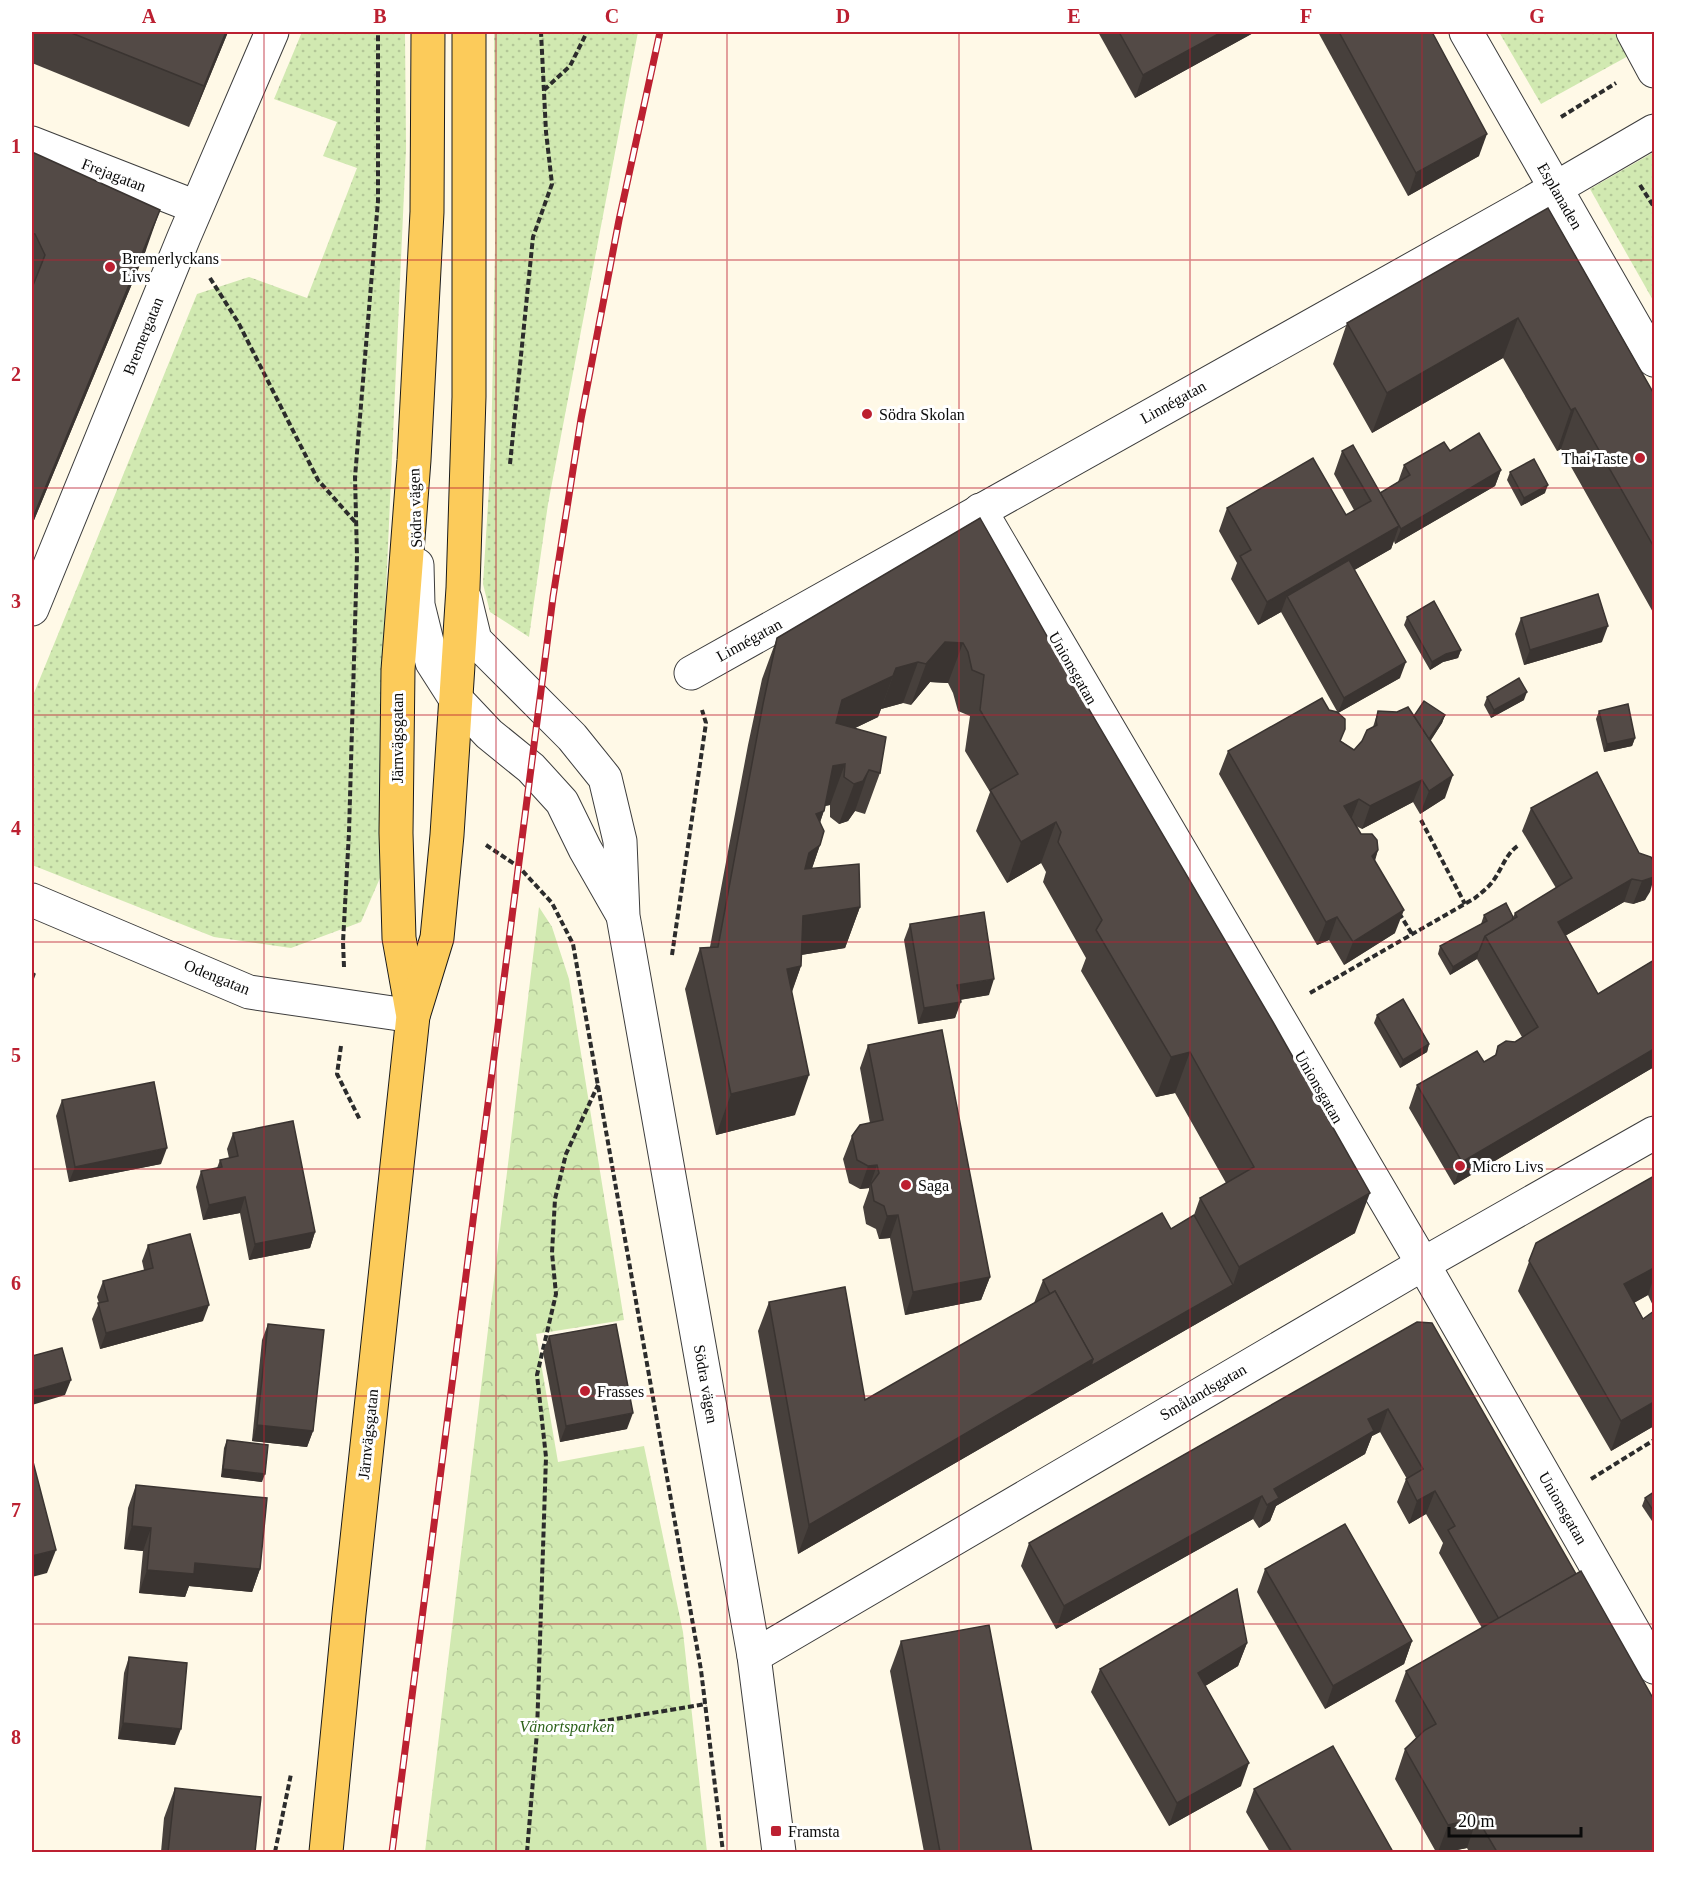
<svg xmlns="http://www.w3.org/2000/svg" width="1686" height="1884" viewBox="0 0 1686 1884" font-family="Georgia,serif">
<style>
.grass{fill:url(#grass-dots)}
.park{fill:url(#park-crowns)}
.lines{fill:none;stroke-linecap:round;stroke-linejoin:round}
.minor-casing{stroke:#3d3d3d;stroke-width:35}
.major-casing{stroke:#1b1b1b;stroke-width:35}
.path{stroke:#2c2c2c;stroke-width:4;stroke-dasharray:6 3;stroke-linecap:butt}
.minor{stroke:#fff;stroke-width:33}
.major{stroke:#fccb5a;stroke-width:33}
.rail-casing{stroke:#bc2031;stroke-width:7}
.rail{stroke:#fff;stroke-width:4.5;stroke-dasharray:14;stroke-linecap:butt}
.wall{fill:#47403c}
.shaded-wall{fill:#3a3431}
.building{fill:#534a46;stroke:#3a3431;stroke-width:1.5}
.grid{fill:none;stroke:#bc2031;stroke-width:1.5;stroke-opacity:0.55}
.poi-dot{fill:#bc2031;stroke:#fff;stroke-width:2}
.labels{text-anchor:middle;dominant-baseline:central;stroke-width:6;stroke-linejoin:round;paint-order:stroke}
.street-label{font-size:16px;fill:#0a0a0a;stroke:#fff}
.poi-label{font-size:16px;fill:#0a0a0a;stroke:#fff;text-anchor:start}
.park-label{font-size:16px;font-style:italic;fill:#2d621a;stroke:#fff}
.neatline{fill:none;stroke:#bc2031;stroke-width:2}
.grid-label{font-size:20px;text-anchor:middle;font-weight:bold;fill:#bc2031}
</style>
<defs>
<pattern id="grass-dots" width="8" height="8" patternUnits="userSpaceOnUse" patternTransform="scale(1.5)"><rect width="8" height="8" fill="#d1e9b1"/><path d="M2 2h.1M6 6h.1" fill="none" stroke="#b2c697" stroke-width="1.8" stroke-linecap="round"/></pattern>
<pattern id="park-crowns" width="20" height="18" patternUnits="userSpaceOnUse" patternTransform="scale(1.5)"><rect width="20" height="18" fill="#d1e9b1"/><path d="M2 6a3 3 0 1 1 6 0M12 15a3 3 0 1 1 6 0" fill="none" stroke="#b2c697"/></pattern>
</defs>
<rect width="100%" height="100%" fill="#fff9e7"/>
<g class="grass">
<polygon points="302,32 405,32 406,149 384,634 383,871 361,922 291,948 214,937 32,865 32,698 197,294 249,277 307,298 357,168 323,156 337,122 274,99"/>
<polygon points="494,32 638,32 548,504 529,637 490,612 483,584 491,456 495,247"/>
<polygon points="1499,32 1616,32 1630,55 1541,104"/>
<polygon points="1654,152 1654,302 1590,189"/>
</g>
<polygon class="park" points="539,907 552,927 569,979 624,1320 536,1334 558,1462 644,1446 683,1632 707,1852 425,1852"/>
<g class="lines">
<g class="minor-casing">
<g id="minor">
<polyline points="1466,32 1654,360"/>
<polyline points="1633,32 1654,71"/>
<polyline points="32,143 196,207"/>
<polyline points="980,510 1423,1264 1654,1667"/>
<polyline points="417,565 418,605 432,662 455,698 489,734 531,768 562,802 585,849 621,912"/>
<polyline points="465,599 475,640 572,737 605,778 620,841 623,916 754,1656 779,1852"/>
<polyline points="32,609 184,237 272,32"/>
<polyline points="691,673 1525,206 1654,131"/>
<polyline points="32,900 249,992 413,1016"/>
<polyline points="754,1656 1423,1264 1654,1133"/>
</g>
</g>
<g class="major-casing">
<g id="major">
<polyline points="412,1011 399,938 396,833 398,670 414,460 427,212 428,32"/>
<polyline points="326,1852 349,1614 413,1016 437,938 447,835 463,588 469,397 469,32"/>
</g>
</g>
<g class="path">
<polyline points="544,90 570,66 587,32"/>
<polyline points="1561,117 1616,83"/>
<polyline points="1640,185 1654,207"/>
<polyline points="210,278 238,322 318,480 356,523"/>
<polyline points="510,464 533,237 552,184 546,132 541,32"/>
<polyline points="1421,820 1465,904"/>
<polyline points="486,845 519,867 552,903 573,944 701,1670 723,1852"/>
<polyline points="1399,913 1412,934"/>
<polyline points="672,955 706,723 702,710"/>
<polyline points="344,967 343,942 349,832 357,556 355,477 378,201 378,32"/>
<path d="M1310,993L1475,898C1481,893 1488,888 1493,881C1502,869 1506,853 1519,845"/>
<polyline points="341,1046 337,1074 360,1120"/>
<polyline points="1591,1479 1654,1440"/>
<polyline points="537,1732 706,1704"/>
<polyline points="275,1852 291,1774"/>
<polyline points="527,1852 537,1732 546,1457 537,1375 556,1294 552,1253 555,1199 566,1154 598,1085"/>
</g>
<use href="#minor" class="minor"/>
<use href="#major" class="major"/>
<g class="rail-casing">
<polyline id="rail" points="392,1852 553,597 581,419 619,220 660,32"/>
</g>
<use href="#rail" class="rail"/>
</g>
<g class="wall">
<polygon points="32,32 228,32 189,127 32,63"/>
<polygon points="1098,32 1255,32 1135,98"/>
<polygon points="1318,32 1432,32 1479,156 1408,196"/>
<polygon points="32,152 146,250 32,525"/>
<polygon points="1548,208 1654,394 1654,614 1561,449 1557,451 1503,358 1372,433 1333,364 1347,323"/>
<polygon points="1342,451 1380,493 1398,482 1404,465 1450,451 1501,470 1495,486 1395,544 1394,541 1391,549 1354,570 1400,678 1338,713 1341,741 1354,750 1373,727 1378,711 1414,716 1445,715 1442,723 1430,741 1445,798 1420,814 1413,802 1362,829 1356,826 1361,834 1378,850 1375,861 1395,933 1344,965 1329,940 1317,945 1219,774 1228,751 1329,710 1338,713 1281,612 1258,625 1231,579 1237,563 1219,531 1227,508 1346,515 1354,510 1334,474"/>
<polygon points="1510,472 1545,493 1521,506 1507,480"/>
<polygon points="980,518 1355,1233 1083,1389 798,1554 758,1331 769,1302 865,1400 1034,1303 1043,1280 1171,1229 1194,1215 1200,1198 1226,1183 1175,1093 1156,1097 1081,971 1086,958 1043,882 1046,872 1041,863 1007,883 976,831 990,792 965,751 970,716 958,711 953,693 948,683 930,682 911,705 903,703 881,709 878,717 855,728 880,773 865,814 855,811 848,821 839,824 830,817 830,805 825,806 820,823 820,845 812,868 860,907 845,948 801,955 801,966 792,992 795,1115 716,1135 685,989 700,948 710,947 748,745 762,679 777,638"/>
<polygon points="1407,617 1461,650 1458,658 1443,662 1430,670 1404,625"/>
<polygon points="1521,618 1602,642 1524,665 1515,634"/>
<polygon points="1487,697 1524,700 1491,718 1484,705"/>
<polygon points="1599,711 1635,738 1632,746 1604,752 1596,719"/>
<polygon points="1531,808 1639,853 1654,862 1654,878 1645,900 1633,904 1624,902 1565,936 1598,994 1654,960 1654,1067 1454,1185 1409,1108 1417,1085 1484,1062 1495,1056 1498,1046 1515,1042 1522,1037 1477,959 1450,975 1438,954 1440,946 1481,924 1484,915 1513,917 1515,913 1556,888 1522,831"/>
<polygon points="910,924 989,995 960,1000 955,1018 918,1024 904,940"/>
<polygon points="1377,1015 1429,1044 1427,1052 1400,1068 1374,1023"/>
<polygon points="868,1045 990,1277 981,1300 905,1315 890,1238 879,1239 876,1229 866,1224 863,1207 869,1190 869,1188 860,1189 849,1183 843,1159 852,1136 870,1123 860,1068"/>
<polygon points="62,1100 161,1164 69,1182 56,1116"/>
<polygon points="233,1133 315,1232 310,1248 249,1260 240,1213 203,1220 196,1187 201,1171 217,1168 220,1160 229,1158 227,1149"/>
<polygon points="1654,1176 1654,1308 1648,1295 1634,1303 1643,1319 1654,1311 1654,1426 1611,1451 1518,1291 1536,1243"/>
<polygon points="148,1245 203,1321 100,1349 92,1319 99,1303 97,1297 103,1281 144,1270 142,1261"/>
<polygon points="1417,1322 1654,1852 1469,1852 1467,1848 1447,1852 1436,1852 1395,1779 1405,1749 1416,1738 1395,1701 1406,1671 1482,1628 1439,1553 1443,1543 1426,1514 1409,1524 1397,1502 1406,1479 1407,1479 1380,1432 1372,1436 1365,1454 1276,1506 1270,1521 1259,1528 1253,1519 1056,1629 1021,1566 1029,1543"/>
<polygon points="268,1324 313,1431 307,1447 252,1441 262,1340"/>
<polygon points="549,1336 627,1429 560,1442 543,1352"/>
<polygon points="227,1440 262,1482 221,1477 224,1448"/>
<polygon points="136,1485 260,1569 252,1592 189,1586 185,1597 139,1593 143,1551 124,1549 128,1508"/>
<polygon points="1654,1492 1654,1524 1642,1506 1645,1498"/>
<polygon points="1265,1569 1412,1641 1404,1664 1325,1709 1257,1592"/>
<polygon points="901,1641 1032,1852 924,1852 890,1671"/>
<polygon points="1247,1643 1238,1666 1205,1686 1241,1786 1169,1826 1091,1692 1100,1669"/>
<polygon points="129,1657 175,1745 118,1739 124,1673"/>
<polygon points="175,1788 255,1852 161,1852 164,1818"/>
<polygon points="1254,1789 1393,1852 1270,1852 1246,1812"/>
</g>
<g class="shaded-wall">
<polygon points="226,32 228,32 189,127 204,86"/>
<polygon points="1222,32 1255,32 1135,98 1143,75"/>
<polygon points="1487,134 1479,156 1408,196 1416,173"/>
<polygon points="160,210 146,250 32,525 32,520"/>
<polygon points="1518,318 1503,358 1372,433 1387,393"/>
<polygon points="1575,408 1561,449 1557,451 1571,410"/>
<polygon points="1501,470 1495,486 1395,544 1401,529"/>
<polygon points="1548,485 1545,493 1521,506 1524,498"/>
<polygon points="1399,526 1391,549 1292,606 1287,596 1281,612 1258,625 1267,602"/>
<polygon points="1608,626 1602,642 1524,665 1530,650"/>
<polygon points="945,642 963,643 948,683 930,682 911,705 926,664"/>
<polygon points="1461,650 1458,658 1443,662 1430,670 1432,662 1446,654"/>
<polygon points="918,662 903,703 881,709 896,668"/>
<polygon points="1406,662 1400,678 1338,713 1344,698"/>
<polygon points="893,676 878,717 828,741 842,700"/>
<polygon points="1527,692 1524,700 1491,718 1494,710"/>
<polygon points="1445,715 1442,723 1426,748 1429,740"/>
<polygon points="1635,738 1632,746 1604,752 1607,744"/>
<polygon points="845,764 830,805 819,807 833,766"/>
<polygon points="869,770 855,811 848,821 839,824 854,784"/>
<polygon points="1453,775 1445,798 1420,814 1429,791"/>
<polygon points="1422,780 1413,802 1362,829 1370,806"/>
<polygon points="1359,799 1350,822 1344,806"/>
<polygon points="824,811 809,852 816,814"/>
<polygon points="1056,822 1041,863 1007,883 1021,842"/>
<polygon points="820,845 806,886 794,894 809,853"/>
<polygon points="1378,850 1370,873 1372,856"/>
<polygon points="1654,876 1654,878 1650,892 1645,900 1633,904 1642,881"/>
<polygon points="1632,879 1624,902 1549,945 1558,922"/>
<polygon points="860,907 845,948 788,957 803,916"/>
<polygon points="1404,910 1395,933 1344,965 1353,942"/>
<polygon points="1337,917 1329,940 1317,945 1326,922"/>
<polygon points="1479,951 1477,959 1450,975 1453,967"/>
<polygon points="801,966 786,1007 787,969"/>
<polygon points="994,979 989,995 952,1001 957,985"/>
<polygon points="961,1002 955,1018 918,1024 924,1008"/>
<polygon points="1429,1044 1427,1052 1400,1068 1403,1060"/>
<polygon points="1654,1049 1654,1067 1454,1185 1462,1162"/>
<polygon points="1190,1052 1175,1093 1156,1097 1171,1057"/>
<polygon points="809,1075 795,1115 716,1135 731,1094"/>
<polygon points="167,1148 161,1164 69,1182 75,1167"/>
<polygon points="877,1165 869,1188 860,1189 868,1166"/>
<polygon points="1370,1193 1355,1233 1083,1389 798,1554 809,1525 1093,1359 1233,1285 1239,1267"/>
<polygon points="245,1197 240,1213 203,1220 209,1205"/>
<polygon points="898,1215 890,1238 879,1239 887,1216"/>
<polygon points="315,1232 310,1248 249,1260 255,1244"/>
<polygon points="1654,1268 1654,1277 1648,1295 1613,1314 1624,1284"/>
<polygon points="990,1277 981,1300 905,1315 913,1292"/>
<polygon points="209,1305 203,1321 100,1349 106,1333"/>
<polygon points="71,1380 65,1395 32,1405 32,1391"/>
<polygon points="1654,1402 1654,1426 1611,1451 1621,1421"/>
<polygon points="1388,1409 1380,1432 1372,1436 1365,1454 1276,1506 1270,1521 1259,1528 1274,1489 1368,1419"/>
<polygon points="633,1413 627,1429 560,1442 566,1426"/>
<polygon points="257,1425 313,1431 307,1447 252,1441"/>
<polygon points="223,1469 265,1474 262,1482 221,1477"/>
<polygon points="1435,1491 1426,1514 1409,1524 1417,1501"/>
<polygon points="1262,1496 1253,1519 1056,1629 1064,1606"/>
<polygon points="132,1526 151,1528 143,1551 124,1549"/>
<polygon points="56,1550 47,1573 32,1577 32,1556"/>
<polygon points="195,1563 260,1569 252,1592 189,1586 185,1597 139,1593 147,1570"/>
<polygon points="1412,1641 1404,1664 1325,1709 1333,1686"/>
<polygon points="1247,1643 1238,1666 1189,1696 1198,1673"/>
<polygon points="123,1723 181,1729 175,1745 118,1739"/>
<polygon points="1249,1763 1241,1786 1169,1826 1177,1803"/>
<polygon points="1477,1818 1467,1848 1447,1852 1438,1852 1448,1825"/>
</g>
<g class="building">
<polygon points="69,32 226,32 204,86"/>
<polygon points="1119,32 1222,32 1143,75"/>
<polygon points="1339,32 1432,32 1487,134 1416,173"/>
<polygon points="32,152 160,210 32,520 32,288 45,255 35,234 32,233"/>
<polygon points="1548,208 1654,394 1654,547 1575,408 1571,410 1518,318 1387,393 1347,323"/>
<polygon points="1479,433 1501,470 1401,529 1380,493 1410,475 1404,465 1444,442 1450,451"/>
<polygon points="1353,445 1399,526 1267,602 1240,556 1251,550 1227,508 1313,458 1346,515 1371,501 1342,451"/>
<polygon points="1534,459 1548,485 1524,498 1510,472"/>
<polygon points="980,518 1073,682 1273,1022 1370,1193 1239,1267 1200,1198 1254,1167 1190,1052 1171,1057 1096,930 1102,920 1058,842 1061,832 1056,822 1021,842 990,790 1018,774 980,710 984,675 972,670 968,652 963,643 945,642 926,664 918,662 896,668 893,676 842,700 836,723 886,737 880,773 869,770 863,781 854,784 844,777 845,764 833,766 824,811 816,814 824,831 820,845 809,853 805,869 859,864 860,907 803,916 801,966 787,969 809,1075 731,1094 700,948 718,947 763,704 777,638"/>
<polygon points="1349,560 1406,662 1344,698 1287,596"/>
<polygon points="1598,594 1608,626 1530,650 1521,618"/>
<polygon points="1434,601 1461,650 1446,654 1432,662 1407,617"/>
<polygon points="1519,678 1527,692 1494,710 1487,697"/>
<polygon points="1322,698 1329,710 1337,712 1345,719 1345,729 1340,741 1354,750 1362,741 1367,730 1377,725 1376,721 1378,711 1397,712 1408,707 1453,775 1429,791 1422,780 1370,806 1359,799 1344,806 1361,834 1372,834 1377,840 1378,850 1372,856 1404,910 1353,942 1337,917 1326,922 1228,751"/>
<polygon points="1424,701 1445,715 1429,739 1414,716"/>
<polygon points="1628,704 1635,738 1607,744 1599,711"/>
<polygon points="1597,772 1639,853 1651,857 1654,862 1654,877 1642,881 1632,879 1558,922 1598,994 1654,960 1654,1049 1462,1162 1417,1085 1477,1051 1484,1062 1496,1055 1498,1046 1506,1041 1515,1042 1538,1027 1485,936 1517,917 1515,913 1572,878 1531,808"/>
<polygon points="1506,903 1513,917 1512,920 1485,936 1479,951 1453,967 1440,946 1487,921 1484,915"/>
<polygon points="984,912 994,979 957,985 961,1002 924,1008 910,924"/>
<polygon points="32,972 35,974 32,982"/>
<polygon points="1403,999 1429,1044 1403,1060 1377,1015"/>
<polygon points="942,1030 990,1277 913,1292 898,1215 887,1216 884,1206 874,1201 871,1184 879,1173 877,1165 868,1166 857,1160 852,1136 860,1125 883,1120 868,1045"/>
<polygon points="154,1082 167,1148 75,1167 62,1100"/>
<polygon points="293,1121 315,1232 255,1244 245,1197 209,1205 201,1171 222,1167 220,1160 238,1156 233,1133"/>
<polygon points="1654,1176 1654,1268 1624,1284 1643,1319 1654,1311 1654,1402 1621,1421 1529,1261 1536,1243"/>
<polygon points="1162,1213 1171,1229 1194,1215 1233,1285 1091,1366 1093,1359 1055,1291 1050,1294 1043,1280"/>
<polygon points="190,1234 209,1305 106,1333 98,1303 108,1301 103,1281 153,1268 148,1245"/>
<polygon points="845,1287 865,1400 1055,1291 1093,1359 809,1525 769,1302"/>
<polygon points="1417,1322 1432,1323 1576,1574 1499,1619 1448,1530 1455,1526 1435,1491 1417,1501 1406,1479 1423,1469 1388,1409 1368,1419 1374,1431 1274,1489 1279,1498 1267,1505 1262,1496 1064,1606 1029,1543"/>
<polygon points="268,1324 324,1330 313,1431 257,1425"/>
<polygon points="616,1324 633,1413 566,1426 549,1336"/>
<polygon points="62,1348 71,1380 32,1391 32,1356"/>
<polygon points="227,1440 268,1445 265,1474 223,1469"/>
<polygon points="32,1458 56,1550 32,1556"/>
<polygon points="136,1485 267,1498 260,1569 195,1563 194,1574 147,1570 151,1528 132,1526"/>
<polygon points="1654,1492 1654,1512 1645,1498"/>
<polygon points="1345,1524 1412,1641 1333,1686 1265,1569"/>
<polygon points="1581,1571 1654,1700 1654,1852 1497,1852 1477,1818 1448,1825 1405,1749 1425,1730 1436,1724 1406,1671"/>
<polygon points="1237,1589 1247,1643 1198,1673 1249,1763 1177,1803 1100,1669"/>
<polygon points="989,1625 1032,1852 940,1852 901,1641"/>
<polygon points="129,1657 187,1663 181,1729 123,1723"/>
<polygon points="1333,1746 1393,1852 1292,1852 1254,1789"/>
<polygon points="175,1788 261,1797 255,1852 168,1852"/>
</g>
<path class="grid" d="M264,32V1852M496,32V1852M727,32V1852M959,32V1852M1190,32V1852M1422,32V1852M32,260H1654M32,488H1654M32,715H1654M32,942H1654M32,1169H1654M32,1396H1654M32,1624H1654"/>
<g class="poi-dot">
<circle cx="110" cy="267" r="6"/>
<circle cx="867" cy="414" r="6"/>
<circle cx="1640" cy="458" r="6"/>
<circle cx="1460" cy="1166" r="6"/>
<circle cx="906" cy="1185" r="6"/>
<circle cx="585" cy="1391" r="6"/>
<rect x="770" y="1825" width="12" height="12" rx="3"/>
</g>
<g class="labels">
<g class="street-label">
<text transform="translate(114 175) rotate(21)">Frejagatan</text>
<text transform="translate(1560 196) rotate(60)">Esplanaden</text>
<text transform="translate(143 336) rotate(-68)">Bremergatan</text>
<text transform="translate(1173 402) rotate(-29)">Linnégatan</text>
<text transform="translate(415 508) rotate(-92)">Södra vägen</text>
<text transform="translate(749 640) rotate(-29)">Linnégatan</text>
<text transform="translate(1073 668) rotate(60)">Unionsgatan</text>
<text transform="translate(397 738) rotate(-90)">Järnvägsgatan</text>
<text transform="translate(217 977) rotate(22)">Odengatan</text>
<text transform="translate(1319 1087) rotate(60)">Unionsgatan</text>
<text transform="translate(706 1384) rotate(80)">Södra vägen</text>
<text transform="translate(1203 1392) rotate(-30)">Smålandsgatan</text>
<text transform="translate(368 1434) rotate(-84)">Järnvägsgatan</text>
<text transform="translate(1563 1508) rotate(60)">Unionsgatan</text>
</g>
<g class="poi-label">
<text x="122" y="258">Bremerlyckans<tspan x="122" dy="18">Livs</tspan></text>
<text x="879" y="414">Södra Skolan</text>
<text x="1628" y="458" text-anchor="end">Thai Taste</text>
<text x="1472" y="1166">Micro Livs</text>
<text x="918" y="1185">Saga</text>
<text x="597" y="1391">Frasses</text>
<text x="788" y="1831">Framsta</text>
</g>
<g class="park-label">
<text x="567" y="1726">Vänortsparken</text>
</g>
</g>
<rect width="1686" height="1884" fill="none" stroke="#ffffff" stroke-width="66"/>
<path d="M1449 1827v9h132v-9" fill="none" stroke="#0a0a0a" stroke-width="3"/>
<text x="1458" y="1827" font-size="18" fill="#0a0a0a" stroke="#ffffff" stroke-width="4.5" paint-order="stroke">20 m</text>
<rect x="33" y="33" width="1620" height="1818" class="neatline"/>
<g class="grid-label">
<text x="149" y="23">A</text>
<text x="380" y="23">B</text>
<text x="612" y="23">C</text>
<text x="843" y="23">D</text>
<text x="1074" y="23">E</text>
<text x="1306" y="23">F</text>
<text x="1537" y="23">G</text>
<text x="16" y="153">1</text>
<text x="16" y="381">2</text>
<text x="16" y="608">3</text>
<text x="16" y="835">4</text>
<text x="16" y="1062">5</text>
<text x="16" y="1290">6</text>
<text x="16" y="1517">7</text>
<text x="16" y="1744">8</text>
</g>
</svg>
